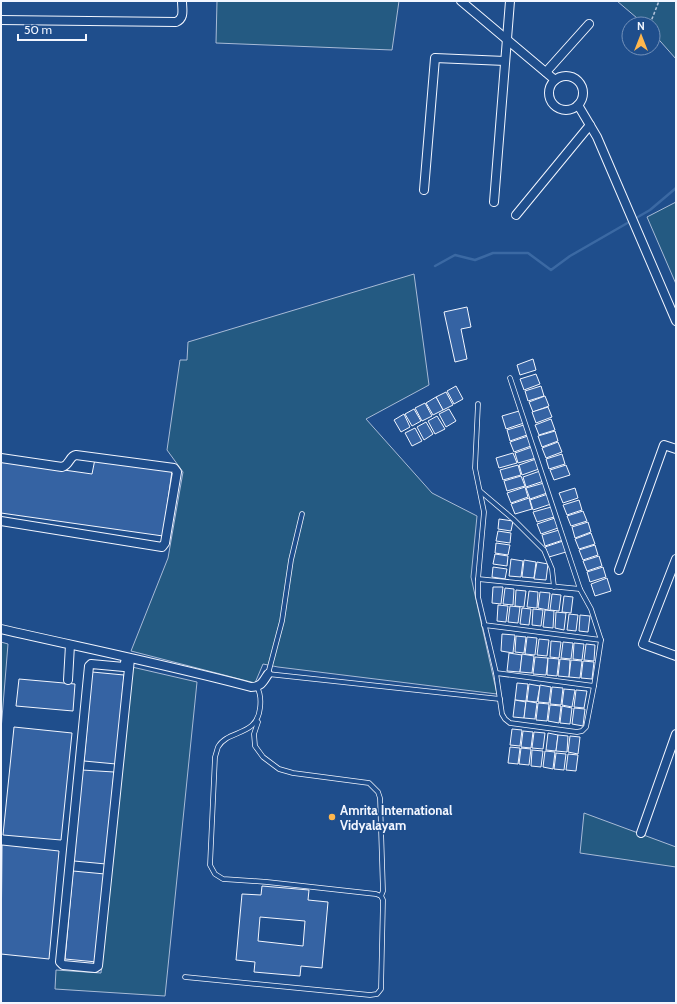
<svg xmlns="http://www.w3.org/2000/svg" width="677" height="1004" viewBox="0 0 677 1004" font-family="Cabin,sans-serif">
<style>
.green{fill:#245a82;stroke:#a8bbd7}
.lines{fill:none;stroke-linecap:round;stroke-linejoin:round}
.stream{stroke:#3b69a3;stroke-width:2.5}
.building{fill:#3563a3;stroke:#f2f6ff;fill-rule:evenodd}
.service-casing{stroke:#f2f6ff;stroke-width:5.5}
.minor-casing{stroke:#f2f6ff;stroke-width:10}
.path{stroke:#b3c4dc;stroke-width:1.5;stroke-dasharray:3 2;stroke-linecap:butt}
.service{stroke:#1f4e8c;stroke-width:4}
.minor{stroke:#1f4e8c;stroke-width:8}
.poi-dot{fill:#ffb74d;stroke:#1f4e8c;stroke-width:1.5}
.labels{text-anchor:middle;dominant-baseline:central;stroke-width:3;stroke-linejoin:round;paint-order:stroke}
.poi-label{font-size:13px;font-weight:bold;fill:#f2f6ff;stroke:#1f4e8c;text-anchor:start}
</style>
<rect width="100%" height="100%" fill="#1f4e8c"/>
<g class="green">
<polygon points="217,1 399,1 392,50 216,43"/>
<polygon points="617,1 676,1 676,59 653,33 653,24 644,24"/>
<polygon points="676,202 676,284 647,217"/>
<polygon points="414,274 429,385 366,419 432,493 477,516 471,577 497,694 278,667 263,664 255,683 131,651 168,558 183,472 167,450 180,360 187,360 188,342"/>
<polygon points="1,642 8,644 1,730"/>
<polygon points="132,667 197,682 165,996 55,989 56,970 101,973"/>
<polygon points="584,813 676,847 676,867 580,853"/>
</g>
<g class="lines">
<polyline class="stream" points="435,266 455,255 475,260 493,253 528,253 551,270 570,256 650,210 676,188"/>
</g>
<g class="building">
<polygon points="467,307 471,327 461,329 467,359 455,362 444,312"/>
<polygon points="533,359 536,370 520,375 517,365"/>
<polygon points="536,374 540,384 524,390 520,379"/>
<polygon points="456,386 463,399 454,404 447,391"/>
<polygon points="541,386 544,396 528,401 525,391"/>
<polygon points="446,392 453,405 443,410 436,397"/>
<polygon points="545,396 549,406 533,412 529,402"/>
<polygon points="436,397 443,410 433,415 426,403"/>
<polygon points="425,403 432,416 422,421 415,408"/>
<polygon points="548,407 552,417 536,423 532,412"/>
<polygon points="414,409 421,421 412,426 405,414"/>
<polygon points="449,409 456,421 446,427 439,414"/>
<polygon points="519,411 524,423 506,429 502,416"/>
<polygon points="404,414 410,427 401,432 394,420"/>
<polygon points="437,416 445,429 435,434 428,421"/>
<polygon points="551,419 555,430 539,435 535,425"/>
<polygon points="426,422 433,434 424,440 417,427"/>
<polygon points="524,425 527,435 510,441 507,430"/>
<polygon points="415,428 422,441 412,446 405,433"/>
<polygon points="555,431 558,441 542,447 538,436"/>
<polygon points="528,436 531,446 514,452 510,442"/>
<polygon points="558,442 562,452 546,458 542,448"/>
<polygon points="532,447 536,458 518,463 515,453"/>
<polygon points="513,453 517,463 499,468 496,458"/>
<polygon points="562,454 565,464 549,469 546,459"/>
<polygon points="95,459 172,471 163,536 1,513 1,461 92,474"/>
<polygon points="536,459 539,469 522,475 519,465"/>
<polygon points="518,465 521,475 503,480 500,470"/>
<polygon points="566,465 570,475 554,480 550,470"/>
<polygon points="540,471 544,481 526,487 523,477"/>
<polygon points="521,476 525,486 507,491 504,481"/>
<polygon points="544,483 547,493 530,499 526,488"/>
<polygon points="525,487 528,497 511,503 507,493"/>
<polygon points="575,488 578,498 563,503 559,493"/>
<polygon points="548,494 551,504 533,510 530,500"/>
<polygon points="529,498 532,509 515,514 511,504"/>
<polygon points="579,500 582,510 567,515 563,505"/>
<polygon points="551,507 554,517 537,522 533,512"/>
<polygon points="583,511 587,521 571,526 567,516"/>
<polygon points="555,518 558,528 541,534 537,524"/>
<polygon points="499,519 513,521 511,531 498,529"/>
<polygon points="588,522 591,532 575,538 572,527"/>
<polygon points="559,530 563,540 545,546 542,535"/>
<polygon points="498,531 511,533 510,543 496,541"/>
<polygon points="591,533 595,544 579,549 575,539"/>
<polygon points="563,541 566,552 549,557 545,547"/>
<polygon points="496,543 510,545 508,555 495,553"/>
<polygon points="595,545 598,555 583,560 579,550"/>
<polygon points="495,554 508,556 507,566 493,564"/>
<polygon points="599,556 602,566 587,571 583,561"/>
<polygon points="511,559 523,561 521,577 509,576"/>
<polygon points="524,560 536,562 534,578 522,577"/>
<polygon points="537,562 548,564 546,580 534,579"/>
<polygon points="493,567 507,569 505,579 492,577"/>
<polygon points="603,567 606,577 590,582 587,572"/>
<polygon points="607,578 611,591 595,596 591,584"/>
<polygon points="493,587 503,587 501,604 492,603"/>
<polygon points="505,588 514,589 513,605 503,604"/>
<polygon points="516,590 526,591 524,607 515,606"/>
<polygon points="529,591 538,592 537,608 527,607"/>
<polygon points="540,592 550,593 548,610 538,608"/>
<polygon points="552,594 561,595 559,611 550,610"/>
<polygon points="564,596 573,597 571,613 562,612"/>
<polygon points="498,605 508,606 506,622 497,621"/>
<polygon points="510,606 520,607 518,623 508,622"/>
<polygon points="522,608 531,609 529,625 520,624"/>
<polygon points="533,609 543,610 541,626 532,625"/>
<polygon points="545,610 554,611 553,628 543,627"/>
<polygon points="556,612 566,613 564,630 555,628"/>
<polygon points="569,614 578,615 576,631 567,630"/>
<polygon points="580,615 590,616 588,632 579,631"/>
<polygon points="502,634 515,635 513,653 501,651"/>
<polygon points="516,636 526,637 524,653 515,652"/>
<polygon points="527,637 537,638 535,655 525,654"/>
<polygon points="539,639 549,640 547,656 537,655"/>
<polygon points="551,641 561,642 559,658 550,657"/>
<polygon points="563,642 573,643 571,659 561,658"/>
<polygon points="574,643 584,644 582,660 573,659"/>
<polygon points="586,644 595,645 594,661 584,660"/>
<polygon points="509,653 522,655 520,672 507,671"/>
<polygon points="522,654 534,656 532,673 520,672"/>
<polygon points="535,657 548,658 546,675 533,674"/>
<polygon points="548,658 559,659 557,676 547,675"/>
<polygon points="560,659 570,660 569,677 558,676"/>
<polygon points="571,660 582,661 580,678 569,677"/>
<polygon points="583,661 594,662 592,679 581,678"/>
<polygon points="92,672 124,675 116,764 84,761"/>
<polygon points="19,679 75,684 73,711 16,706"/>
<polygon points="517,683 528,684 526,701 515,700"/>
<polygon points="529,684 540,686 537,702 527,701"/>
<polygon points="540,685 551,687 549,703 538,702"/>
<polygon points="552,687 563,688 561,705 550,704"/>
<polygon points="564,689 575,690 572,707 562,705"/>
<polygon points="576,690 587,691 584,708 574,707"/>
<polygon points="515,700 526,702 524,718 513,717"/>
<polygon points="526,701 537,703 535,719 524,718"/>
<polygon points="538,703 549,704 547,721 536,720"/>
<polygon points="550,705 561,706 559,723 548,721"/>
<polygon points="562,706 572,708 570,724 560,723"/>
<polygon points="574,708 585,709 583,726 572,724"/>
<polygon points="14,727 72,733 61,840 3,835"/>
<polygon points="512,729 522,730 520,746 510,745"/>
<polygon points="523,731 533,732 531,748 521,747"/>
<polygon points="534,732 545,733 543,749 532,748"/>
<polygon points="548,733 558,735 556,751 546,750"/>
<polygon points="558,735 568,736 567,752 556,751"/>
<polygon points="570,736 580,737 578,754 568,752"/>
<polygon points="510,747 520,748 518,764 508,763"/>
<polygon points="521,748 531,749 529,765 519,764"/>
<polygon points="532,750 543,751 541,767 531,766"/>
<polygon points="545,751 555,752 553,769 543,767"/>
<polygon points="556,753 566,754 564,770 554,769"/>
<polygon points="568,754 578,755 576,771 566,770"/>
<polygon points="82,770 114,772 106,864 74,861"/>
<polygon points="2,845 59,851 49,959 1,954"/>
<polygon points="73,871 105,874 97,962 65,959"/>
<path d="M262,886L309,890L308,900L328,902L322,968L301,966L300,976L254,972L255,962L236,960L242,894L261,895ZM260,917L305,921L303,946L258,941Z"/>
</g>
<g class="lines">
<g class="service-casing">
<g id="service">
<polyline points="478,404 475,468 484,512 478,579 478,597 496,673 502,714 505,719 510,723 577,732 582,731 586,727 594,686 601,640 591,609 580,589 510,378"/>
<polyline points="480,491 513,519 544,550 552,569 554,587"/>
<polyline points="302,514 291,560 282,621 268,674 500,699"/>
<polyline points="478,579 580,589"/>
<polyline points="484,625 601,640"/>
<polyline points="496,673 594,686"/>
<polyline points="258,722 254,734 255,746 263,757 279,769 293,773 369,783 378,792 380,798 383,891 381,896"/>
<path d="M185,977L370,995L377,994L381,989L383,900L381,896L376,894L267,882L223,879L215,874L210,865L215,757C216,754 217,750 218,747C228,729 257,737 260,708C261,700 261,694 257,687"/>
</g>
</g>
<g class="minor-casing">
<g id="minor">
<polyline points="461,1 555,80"/>
<path d="M1,20L176,22C185,18 182,10 182,1"/>
<polyline points="546,72 589,24"/>
<circle cx="566" cy="93" r="17"/>
<polyline points="578,105 597,137 676,321"/>
<polyline points="424,190 435,58 505,61"/>
<polyline points="494,202 510,1"/>
<polyline points="516,215 590,125"/>
<path d="M1,458L62,467C70,465 69,456 76,455L174,468L177,472L165,543L162,547L1,521"/>
<polyline points="676,559 643,644 676,656"/>
<polyline points="619,570 664,445 676,449"/>
<path d="M1,629C84,648 168,665 251,687C261,687 263,682 268,674"/>
<polyline points="126,658 124,667 91,664 89,666 60,962 63,965 95,968 98,966 130,659"/>
<polyline points="68,680 70,645"/>
<polyline points="641,833 676,734"/>
</g>
</g>
<polyline class="path" points="650,24 659,1"/>
<use href="#service" class="service"/>
<use href="#minor" class="minor"/>
</g>
<circle class="poi-dot" cx="332" cy="817" r="4"/>
<g class="labels">
<g class="poi-label">
<text x="340" y="810">Amrita International<tspan x="340" dy="15">Vidyalayam</tspan></text>
</g>
</g>
<rect width="677" height="1004" fill="none" stroke="#f2f6ff" stroke-width="4"/>
<g transform="translate(641 36)"><circle r="19" fill="#1f4e8c" stroke="#7391ba"/>
<path d="M0-3L7 15L0 10L-7 15Z" fill="#ffb74d"/>
<text y="-6" font-size="11" font-weight="bold" text-anchor="middle" fill="#f2f6ff">N</text>
</g>
<path d="M18 34v6h68v-6" fill="none" stroke="#f2f6ff" stroke-width="2"/>
<text x="24" y="34" font-size="12" fill="#f2f6ff" stroke="#1f4e8c" stroke-width="3" paint-order="stroke">50 m</text>
</svg>
